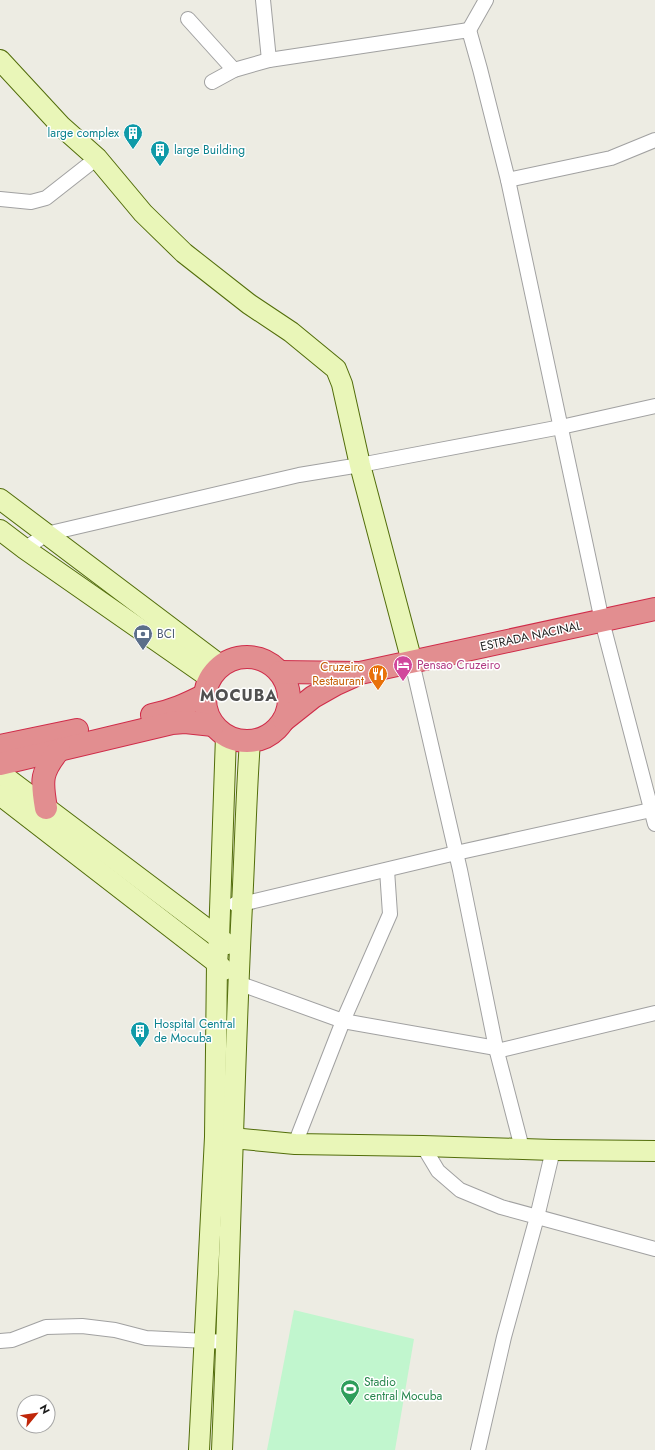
<svg xmlns="http://www.w3.org/2000/svg" width="655" height="1450" viewBox="0 0 655 1450" font-family="Jost,sans-serif">
<style>
.park{fill:#c1f6ce}
.lines{fill:none;stroke-linecap:round;stroke-linejoin:round}
.street-casing{stroke:#a1a1a1;stroke-width:16}
.secondary-casing{stroke:#526d0a;stroke-width:22}
.highway-casing{stroke:#cf2c49;stroke-width:24}
.street{stroke:#fff;stroke-width:14}
.secondary{stroke:#e9f6b8;stroke-width:20}
.highway{stroke:#e28e90;stroke-width:22}
.labels{text-anchor:middle;dominant-baseline:central;stroke-width:3;stroke-linejoin:round;paint-order:stroke}
.culture-label{font-size:12px;fill:#0d838f;stroke:#fff;text-anchor:start}
.service-label{font-size:12px;fill:#4e5e75;stroke:#fff;text-anchor:start}
.street-label{font-size:12px;fill:#1d1d1d;stroke:#fff}
.hotel-label{font-size:12px;fill:#b23c85;stroke:#fff;text-anchor:start}
.food-label{font-size:12px;fill:#c56008;stroke:#fff;text-anchor:end}
.leisure-label{font-size:12px;fill:#27864d;stroke:#fff;text-anchor:start}
.district-label{font-size:16px;font-weight:bold;letter-spacing:1px;fill:#505050;stroke:#fff}
</style>
<rect width="100%" height="100%" fill="#edece3"/>
<polygon class="park" points="294,1310 414,1339 395,1450 267,1450"/>
<g class="lines">
<g class="street-casing">
<g id="street">
<polyline points="263,0 269,60"/>
<polyline points="188,19 234,70"/>
<polyline points="469,30 486,0"/>
<polyline points="212,82 234,70 269,60 469,30 480,69 508,180 602,621 655,824"/>
<polyline points="508,180 611,158 655,140"/>
<polyline points="0,199 31,202 46,198 97,158"/>
<polyline points="25,549 46,534 299,475 360,465 561,427 655,406"/>
<polyline points="412,662 460,870 496,1048 522,1148"/>
<polyline points="235,904 242,904 456,853 655,809"/>
<polyline points="238,983 343,1021 496,1048"/>
<polyline points="497,1051 655,1013"/>
<polyline points="295,1144 343,1021 390,914 387,870"/>
<polyline points="423,1146 438,1171 460,1190 501,1207 655,1249"/>
<polyline points="0,1341 12,1340 46,1327 82,1326 115,1330 146,1338 227,1342"/>
<polyline points="478,1450 504,1337 537,1217 553,1150"/>
</g>
</g>
<g class="secondary-casing">
<g id="secondary">
<polyline points="0,60 61,126 97,158 143,213 184,253 249,304 291,332 336,369 342,384 360,465 412,662"/>
<polyline points="0,499 220,665"/>
<polyline points="0,530 25,549 210,678"/>
<polyline points="0,773 227,944"/>
<polyline points="0,795 217,963 224,970"/>
<polyline points="221,1137 295,1144 423,1146 553,1150 655,1151"/>
<polyline points="199,1450 215,1137 217,963 219,939 226,736"/>
<path d="M222,1450C230,1268 233,1086 242,905C245,850 246,796 250,741"/>
</g>
</g>
<g class="highway-casing">
<g id="highway">
<circle cx="247" cy="699" r="42"/>
<polyline points="280,672 360,673 655,609"/>
<path d="M152,715C172,711 187,704 205,695"/>
<polyline points="284,720 313,697 336,684 356,675"/>
<polyline points="0,746 77,730"/>
<polyline points="0,764 172,723 185,722 213,725"/>
<path d="M46,808C41,780 41,772 59,750"/>
</g>
</g>
<use href="#street" class="street"/>
<use href="#secondary" class="secondary"/>
<use href="#highway" class="highway"/>
</g>
<defs>
<g id="building-pin" transform="scale(1)"><path d="M0 17L-7.5 6A9.5 9.5 0 1 1 7.5 6Z" fill="#0f9aa8" stroke="#fff"/><path d="M-4-6H4V6H1V3H-1V6H-4ZM-2.5-4.3h1.7v1.8h-1.7ZM.8-4.3h1.7v1.8H.8ZM-2.5-1h1.7V.8h-1.7ZM.8-1h1.7V.8H.8Z" fill="#fff"/></g>
<g id="bank-pin" transform="scale(1)"><path d="M0 17L-7.5 6A9.5 9.5 0 1 1 7.5 6Z" fill="#5c6f8a" stroke="#fff"/><path d="M-6-4H6V4H-6ZM0-2.3a2.3 2.3 0 1 0 0 4.6a2.3 2.3 0 1 0 0-4.6Z" fill="#fff"/></g>
<g id="hotel-pin" transform="scale(1)"><path d="M0 17L-7.5 6A9.5 9.5 0 1 1 7.5 6Z" fill="#d1479c" stroke="#fff"/><path d="M-6-4.5h1.5V1H6V5H4.5V3h-9V5H-6ZM-4 0a1.8 1.8 0 1 1 3.6 0ZM.5 0V-2.5h3Q6-2.5 6 0Z" fill="#fff"/></g>
<g id="restaurant-pin" transform="scale(1)"><path d="M0 17L-7.5 6A9.5 9.5 0 1 1 7.5 6Z" fill="#e8710a" stroke="#fff"/><path d="M-5-6h1v4h1v-4h1v4h1v-4h1v5L-1.5 .5V6h-2V.5L-5-1ZM5-6V6H3V1.5H1.5Q1.5-4 5-6Z" fill="#fff"/></g>
<g id="stadium-pin" transform="scale(1)"><path d="M0 17L-7.5 6A9.5 9.5 0 1 1 7.5 6Z" fill="#2e9e5b" stroke="#fff"/><path d="M0-5a6.5 5 0 1 0 0 10a6.5 5 0 1 0 0-10ZM-3.5-1.8h7v3.6h-7Z" fill="#fff"/></g>
</defs>
<g fill-rule="evenodd">
<use href="#building-pin" x="133" y="133"/>
<use href="#building-pin" x="160" y="150"/>
<use href="#bank-pin" x="143" y="634"/>
<use href="#hotel-pin" x="403" y="665"/>
<use href="#restaurant-pin" x="378" y="674"/>
<use href="#building-pin" x="140" y="1031"/>
<use href="#stadium-pin" x="350" y="1389"/>
</g>
<g class="labels">
<g class="culture-label">
<text x="119" y="133" text-anchor="end">large complex</text>
<text x="174" y="150">large Building</text>
<text x="154" y="1024">Hospital Central<tspan x="154" dy="14">de Mocuba</tspan></text>
</g>
<g class="service-label">
<text x="157" y="634">BCI</text>
</g>
<g class="street-label">
<text transform="translate(531 636) rotate(-12)">ESTRADA NACINAL</text>
</g>
<g class="hotel-label">
<text x="417" y="665">Pensao Cruzeiro</text>
</g>
<g class="food-label">
<text x="364" y="667">Cruzeiro<tspan x="364" dy="14">Restaurant</tspan></text>
</g>
<g class="leisure-label">
<text x="364" y="1382">Stadio<tspan x="364" dy="14">central Mocuba</tspan></text>
</g>
<g class="district-label">
<text x="239" y="695">MOCUBA</text>
</g>
</g>
<g transform="translate(36 1414) rotate(61)"><circle r="19" fill="#ffffff" stroke="#a5a5a5"/>
<path d="M0-3L7 15L0 10L-7 15Z" fill="#c0270a"/>
<text y="-6" font-size="11" font-weight="bold" text-anchor="middle" fill="#1d1d1d">N</text>
</g>
</svg>
